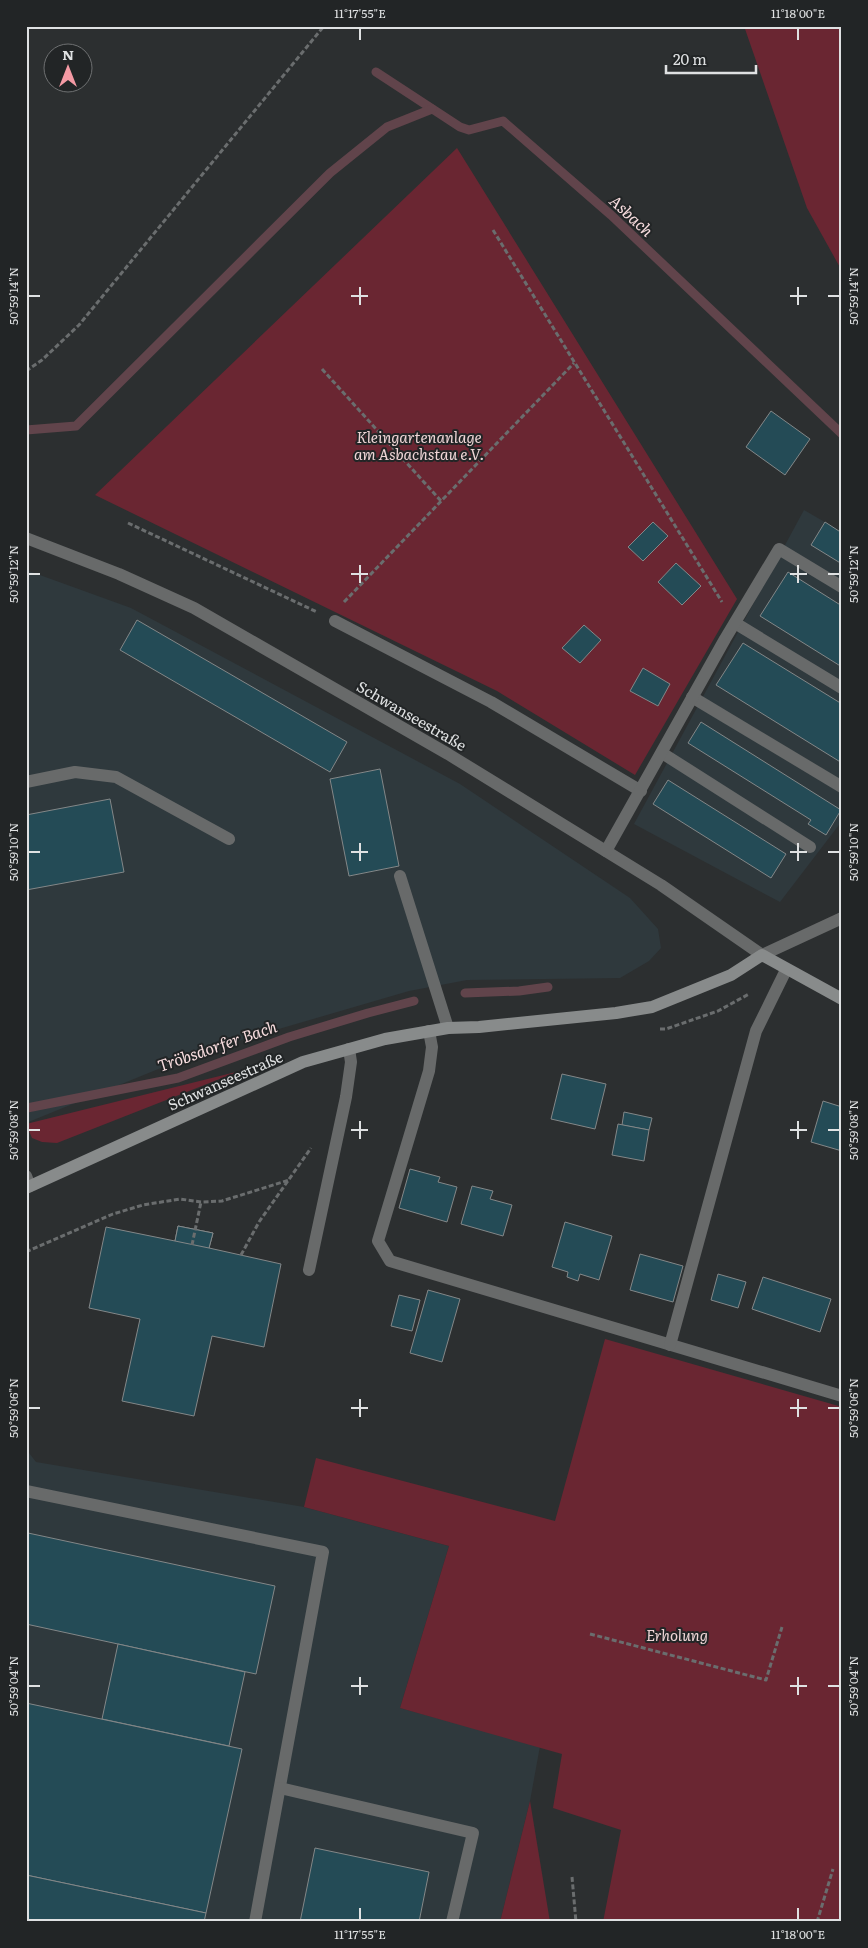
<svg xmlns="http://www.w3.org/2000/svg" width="868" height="1948" viewBox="0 0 868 1948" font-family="Literata,serif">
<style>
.built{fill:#2f393d}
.green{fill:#6a2632}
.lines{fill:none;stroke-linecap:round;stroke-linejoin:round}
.stream{stroke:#61444b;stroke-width:9}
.building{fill:#244b56;stroke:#838788}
.path{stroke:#6a6d6e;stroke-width:3;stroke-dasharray:5 2.5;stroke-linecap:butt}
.lane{stroke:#686a6a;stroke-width:12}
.street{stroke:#686a6a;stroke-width:12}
.secondary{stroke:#888b8b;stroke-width:12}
.ticks{fill:none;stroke:#dfe1e2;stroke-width:2}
.labels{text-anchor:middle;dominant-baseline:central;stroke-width:4;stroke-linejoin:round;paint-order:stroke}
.park-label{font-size:15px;font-style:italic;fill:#efd5d6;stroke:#222526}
.street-label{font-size:15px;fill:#dfe1e2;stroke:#222526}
.water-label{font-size:16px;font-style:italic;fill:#f7dcde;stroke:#222526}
.neatline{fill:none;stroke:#dfe1e2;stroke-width:2}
.ticks-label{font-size:12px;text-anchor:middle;fill:#dfe1e2}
</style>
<rect width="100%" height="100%" fill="#2c2f30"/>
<g class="built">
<polygon points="804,510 842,532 842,821 780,902 634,824"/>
<polygon points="26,570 131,608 460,784 630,898 658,929 661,948 649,961 620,978 467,980 409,991 200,1052 26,1123"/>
<polygon points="26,1449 36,1462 304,1507 449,1546 400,1708 540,1746 530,1801 500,1922 26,1922"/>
</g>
<g class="green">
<polygon points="744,26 842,26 842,271 807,208"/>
<polygon points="457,148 737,599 635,775 497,691 95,495"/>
<polygon points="240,1071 57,1143 42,1142 32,1138 26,1124"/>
<polygon points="605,1339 842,1407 842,1922 603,1922 621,1830 553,1808 562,1754 400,1708 449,1546 304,1507 316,1458 555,1521"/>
<polygon points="530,1801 550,1922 500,1922"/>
</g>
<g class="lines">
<g class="stream">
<polyline points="376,72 460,127 469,130 503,121 611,215 842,434"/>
<polyline points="26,430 76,426 330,173 387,127 432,109"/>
<polyline points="465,993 519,991 548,987"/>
<polyline points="27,1108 178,1078 289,1037 368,1013 414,1001"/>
</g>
</g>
<g class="building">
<polygon points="771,411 810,439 785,475 746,447"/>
<polygon points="653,522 668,536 643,561 628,547"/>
<polygon points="825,522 842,533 842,564 811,545"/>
<polygon points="676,563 701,586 682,605 658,582"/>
<polygon points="788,572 842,606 842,667 760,616"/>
<polygon points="137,620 347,742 330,772 120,650"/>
<polygon points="584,625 601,640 580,663 562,648"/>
<polygon points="743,643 842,704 842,763 716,685"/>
<polygon points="643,668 670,684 658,706 630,691"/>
<polygon points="701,722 841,810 826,835 808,824 811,820 688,743"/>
<polygon points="380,769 399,866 349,876 330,779"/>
<polygon points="668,780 786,854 771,878 653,804"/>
<polygon points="110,799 124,872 26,890 26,815"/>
<polygon points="562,1074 606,1084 595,1129 551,1119"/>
<polygon points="823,1101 842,1107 842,1151 811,1142"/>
<polygon points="624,1112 652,1118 649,1130 622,1125"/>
<polygon points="618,1124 649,1130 644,1161 612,1155"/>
<polygon points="410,1169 440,1177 438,1182 457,1187 447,1222 399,1208"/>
<polygon points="472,1186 493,1191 490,1199 512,1205 503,1236 461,1224"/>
<polygon points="565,1222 612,1236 599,1280 580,1274 578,1281 567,1277 568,1272 552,1267"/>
<polygon points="178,1226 213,1233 209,1248 281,1264 264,1347 212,1336 194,1416 122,1401 140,1319 89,1308 106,1227 175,1241"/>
<polygon points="178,1226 213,1233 209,1248 175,1241"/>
<polygon points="640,1254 683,1266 673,1302 630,1290"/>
<polygon points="718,1274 746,1282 738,1308 711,1300"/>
<polygon points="763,1277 831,1299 820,1332 752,1309"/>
<polygon points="428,1290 460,1299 442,1362 410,1353"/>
<polygon points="399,1295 420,1300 412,1331 391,1326"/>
<polygon points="28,1533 275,1586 256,1674 26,1624 26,1543"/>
<polygon points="118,1644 245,1672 229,1746 102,1719"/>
<polygon points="26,1703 242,1749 206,1913 26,1875"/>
<polygon points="315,1848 429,1872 419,1922 300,1922"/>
<polygon points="26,1875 206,1913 204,1922 26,1922"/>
</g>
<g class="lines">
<g class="path">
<polyline points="493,230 722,602"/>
<polyline points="322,369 441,501"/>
<polyline points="26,371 42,360 79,325 324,26"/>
<polyline points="128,523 317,612"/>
<polyline points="344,602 574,363"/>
<polyline points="660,1029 666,1029 718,1011 749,994"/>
<polyline points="192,1245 201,1202"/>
<polyline points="26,1252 113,1214 143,1205 180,1199 201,1202 222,1201 289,1180"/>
<polyline points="241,1255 259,1222 311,1148"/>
<polyline points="590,1634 766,1680 782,1627"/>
<polyline points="572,1877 576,1922"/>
<polyline points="817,1922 833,1869"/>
</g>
<g class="lane">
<polyline points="26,538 119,574 194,608 448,754 661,885 762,955"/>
<polyline points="335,621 491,702 641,791"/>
<polyline points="735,623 842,688"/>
<polyline points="692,697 842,787"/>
<polyline points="662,753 810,847"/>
<polyline points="26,782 75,772 116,777 229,839"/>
<polyline points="606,851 725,639 779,549 842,587"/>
<polyline points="400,876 448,1028"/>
<polyline points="429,1031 432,1047 429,1071 378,1241 390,1261 842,1396"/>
<polyline points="26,1176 30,1186"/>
<polyline points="309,1270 346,1097 351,1062 349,1049"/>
<polyline points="670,1345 756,1031 786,970"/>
<polyline points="26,1491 323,1552 255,1922"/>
<polyline points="280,1788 473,1833 452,1922"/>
</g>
<polyline class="street" points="762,955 842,918"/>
<polyline class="secondary" points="26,1188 303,1062 385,1039 448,1028 479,1027 616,1013 652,1007 731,975 762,955 842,999"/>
</g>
<path class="ticks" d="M360,28V40M798,28V40M360,287V305M798,287V305M28,296H40M351,296H368M790,296H807M828,296H840M360,565V583M798,565V583M28,574H40M351,574H368M790,574H807M828,574H840M360,843V861M798,843V861M28,852H40M351,852H368M790,852H807M828,852H840M360,1121V1139M798,1121V1139M28,1130H40M351,1130H368M790,1130H807M828,1130H840M360,1399V1417M798,1399V1417M28,1408H40M351,1408H368M790,1408H807M828,1408H840M360,1677V1695M798,1677V1695M28,1686H40M351,1686H368M790,1686H807M828,1686H840M360,1908V1920M798,1908V1920"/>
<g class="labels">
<g class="park-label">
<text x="419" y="436">Kleingartenanlage<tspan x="419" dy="17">am Asbachstau e.V.</tspan></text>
<text x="677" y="1634">Erholung</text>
</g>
<g class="street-label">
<text transform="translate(412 715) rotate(30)">Schwanseestraße</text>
<text transform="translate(225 1080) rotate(-24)">Schwanseestraße</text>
</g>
<g class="water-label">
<text transform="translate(632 215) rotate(43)">Asbach</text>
<text transform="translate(217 1045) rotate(-19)">Tröbsdorfer Bach</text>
</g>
</g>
<rect width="868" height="1948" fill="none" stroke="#222526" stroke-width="55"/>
<g transform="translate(68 68)"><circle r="24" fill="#222526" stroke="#6e7071"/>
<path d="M0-4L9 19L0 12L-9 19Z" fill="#f49aa4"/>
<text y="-8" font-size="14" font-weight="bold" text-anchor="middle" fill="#dfe1e2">N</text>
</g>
<path d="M666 65v8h90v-8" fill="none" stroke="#dfe1e2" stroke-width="2.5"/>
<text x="673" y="65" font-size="15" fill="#dfe1e2" stroke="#222526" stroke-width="4" paint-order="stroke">20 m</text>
<rect x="28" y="28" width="812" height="1892" class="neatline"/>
<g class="ticks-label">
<text x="360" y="18">11°17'55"E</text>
<text x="798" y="18">11°18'00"E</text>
<text transform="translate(14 296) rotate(-90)" y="4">50°59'14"N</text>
<text transform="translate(854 296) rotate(-90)" y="4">50°59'14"N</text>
<text transform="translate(14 574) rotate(-90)" y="4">50°59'12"N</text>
<text transform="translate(854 574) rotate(-90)" y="4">50°59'12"N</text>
<text transform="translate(14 852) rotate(-90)" y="4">50°59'10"N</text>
<text transform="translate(854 852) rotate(-90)" y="4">50°59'10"N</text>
<text transform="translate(14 1130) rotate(-90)" y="4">50°59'08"N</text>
<text transform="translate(854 1130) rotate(-90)" y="4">50°59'08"N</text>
<text transform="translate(14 1408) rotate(-90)" y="4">50°59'06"N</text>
<text transform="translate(854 1408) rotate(-90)" y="4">50°59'06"N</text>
<text transform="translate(14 1686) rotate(-90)" y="4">50°59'04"N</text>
<text transform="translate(854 1686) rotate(-90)" y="4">50°59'04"N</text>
<text x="360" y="1939">11°17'55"E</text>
<text x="798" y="1939">11°18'00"E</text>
</g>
</svg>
